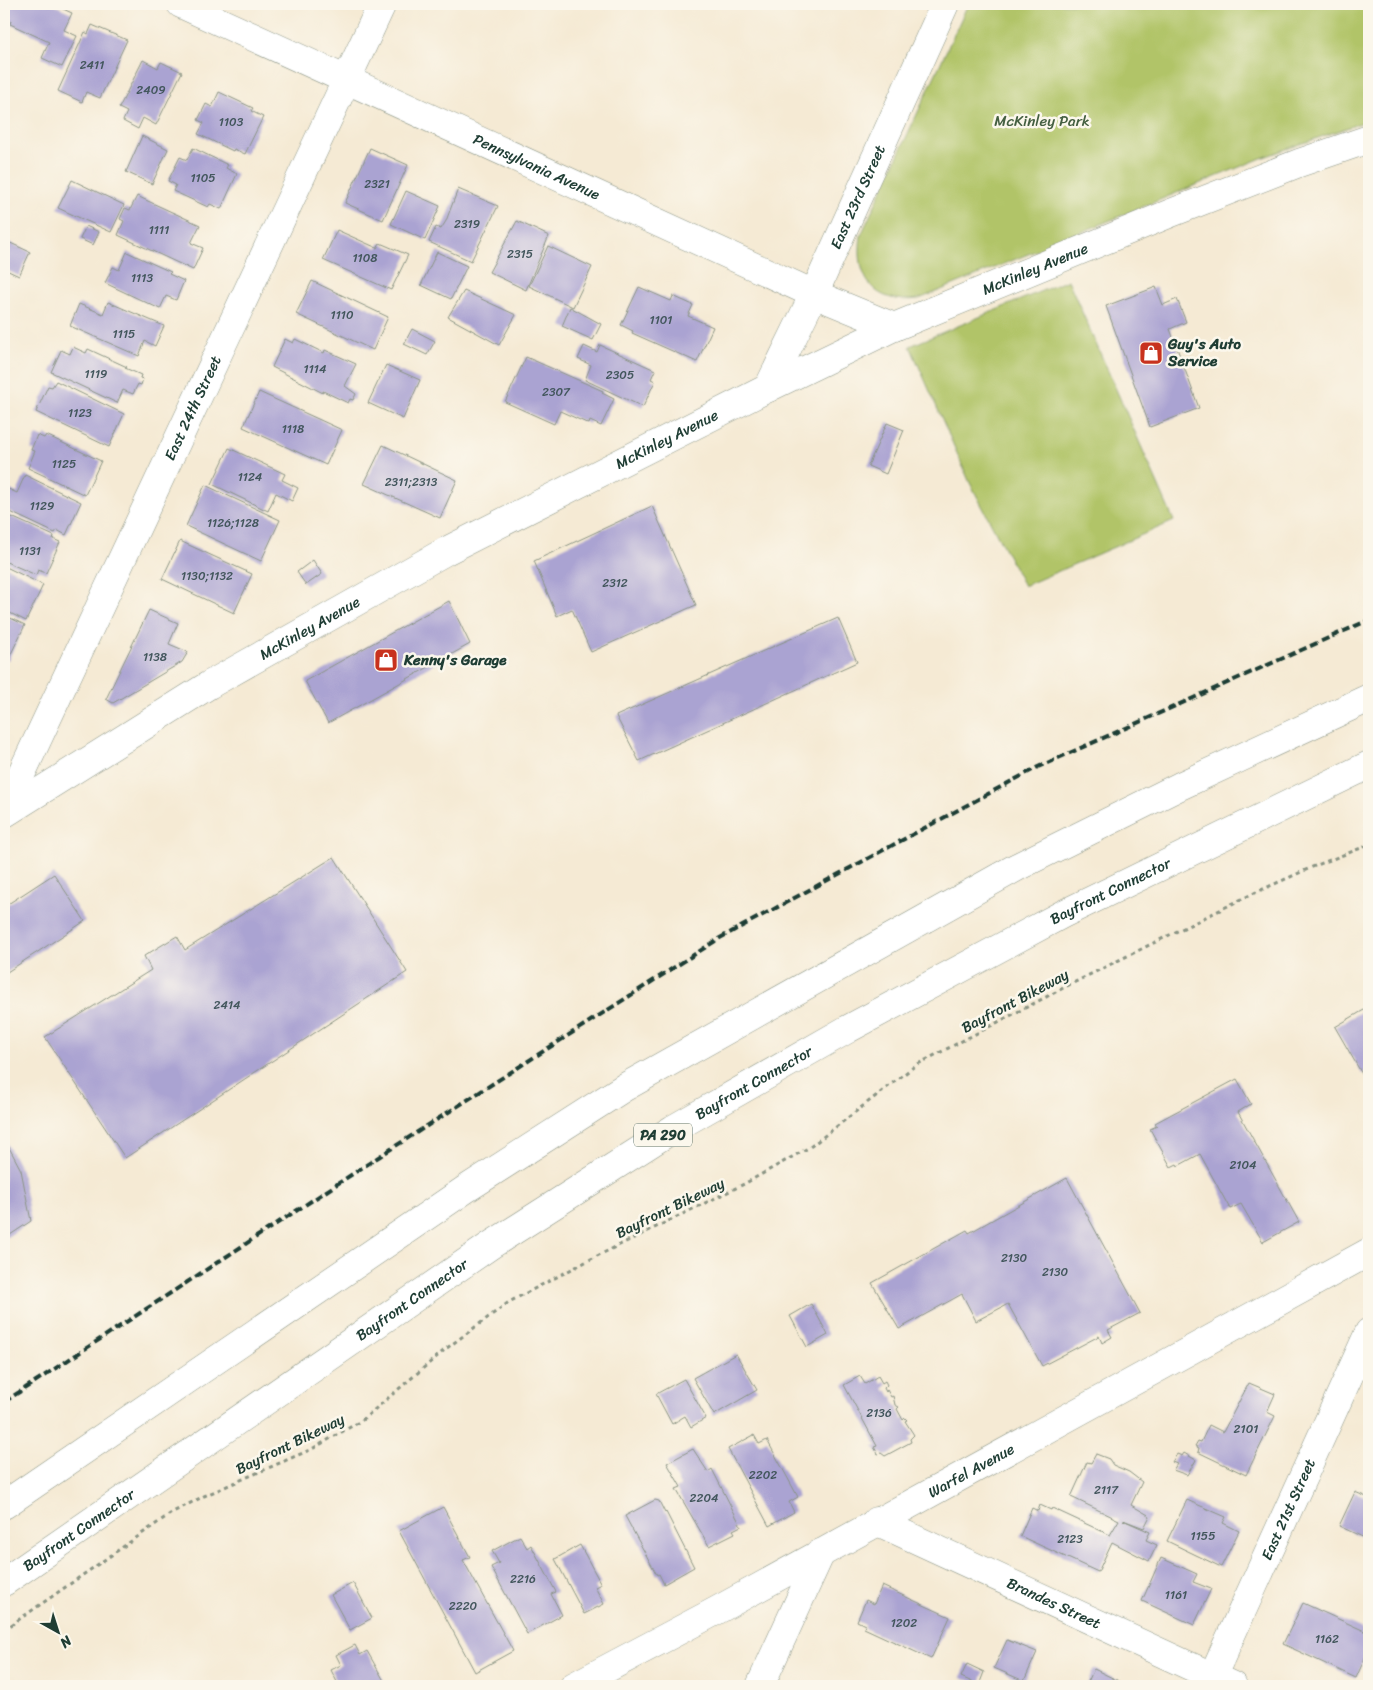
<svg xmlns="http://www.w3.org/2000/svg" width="1373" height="1690" viewBox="0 0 1373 1690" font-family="Sriracha,sans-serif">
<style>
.green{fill:#b1c468;stroke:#68804e}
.building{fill:#aaa3d2}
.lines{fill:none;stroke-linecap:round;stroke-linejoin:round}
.minor-casing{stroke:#8a9484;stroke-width:29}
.trunk-casing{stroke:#8a9484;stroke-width:29}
.path{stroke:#8a9484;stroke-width:3;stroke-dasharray:4 4;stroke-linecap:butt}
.minor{stroke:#fff;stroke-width:28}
.trunk{stroke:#fff;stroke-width:28}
.rail{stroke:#1f3d34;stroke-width:4;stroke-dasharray:8 4;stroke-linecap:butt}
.labels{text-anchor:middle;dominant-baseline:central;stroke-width:5;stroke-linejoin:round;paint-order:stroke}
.number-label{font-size:12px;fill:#42565c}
.shield{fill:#fbf7ec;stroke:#61756b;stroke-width:1}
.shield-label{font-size:14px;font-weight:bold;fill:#1f3d34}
.park-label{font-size:15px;fill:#445f41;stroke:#fbf7ec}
.street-label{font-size:15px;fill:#1f3d34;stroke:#fbf7ec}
.poi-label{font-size:15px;font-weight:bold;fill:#1f3d34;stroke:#fbf7ec;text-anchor:start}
</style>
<rect width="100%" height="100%" fill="#fbf7ec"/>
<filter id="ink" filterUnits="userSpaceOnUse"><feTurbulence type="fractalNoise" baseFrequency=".02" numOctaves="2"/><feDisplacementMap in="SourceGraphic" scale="10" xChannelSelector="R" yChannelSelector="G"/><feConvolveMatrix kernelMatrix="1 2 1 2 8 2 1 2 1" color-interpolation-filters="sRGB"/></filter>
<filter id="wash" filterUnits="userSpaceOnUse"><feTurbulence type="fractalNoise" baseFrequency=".0096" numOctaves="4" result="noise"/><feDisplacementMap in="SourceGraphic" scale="20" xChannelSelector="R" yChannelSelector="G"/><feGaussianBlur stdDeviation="1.12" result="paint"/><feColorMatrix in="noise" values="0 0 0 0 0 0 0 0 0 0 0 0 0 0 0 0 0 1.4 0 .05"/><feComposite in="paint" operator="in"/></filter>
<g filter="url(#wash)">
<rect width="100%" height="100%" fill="#f5ead4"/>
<g class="green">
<path d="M968,4H1369V120L1264,157L919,299C873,305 855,278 861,235Z"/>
<polygon points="1068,280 1174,521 1024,586 970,483 910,346"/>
</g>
<g id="blocks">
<g class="building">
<polygon points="4,4 52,4 72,13 64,30 77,36 62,67 42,58 49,42 10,24 11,21 4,18"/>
<polygon points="92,25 127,40 100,98 86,92 82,102 58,91 85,32 88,34"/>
<polygon points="143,60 158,68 161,62 182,72 156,125 143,118 138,129 123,121 127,112 119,108"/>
<polygon points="219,92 253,108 251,111 263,117 245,154 234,149 233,151 198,134 204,123 198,120 206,104 212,107"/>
<polygon points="142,136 168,149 152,184 126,172"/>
<polygon points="193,148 228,165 226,168 237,174 221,209 210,204 208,207 173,191 176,185 168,181 180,157 187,160"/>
<polygon points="370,148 408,165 383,220 345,203"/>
<polygon points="72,180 124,205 111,232 58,208"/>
<polygon points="458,189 498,206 471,261 429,242 436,227 441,229 446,221"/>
<polygon points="406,191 440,206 425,240 391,224"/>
<polygon points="137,196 200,225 191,243 203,248 193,270 118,235 124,221 120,219 125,208 130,210"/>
<polygon points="517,221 549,236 526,290 489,272"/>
<polygon points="86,226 99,232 93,245 80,239"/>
<polygon points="337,230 377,248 380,243 408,255 391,290 323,260"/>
<polygon points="4,240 30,252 19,276 4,269"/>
<polygon points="548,246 592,267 573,307 529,286"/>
<polygon points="127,252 171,272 169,274 184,281 176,300 166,296 160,309 105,283 113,267 119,270"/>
<polygon points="437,252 467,266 451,299 421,285"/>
<polygon points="312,281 388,317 373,350 296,314"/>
<polygon points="639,287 671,301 673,296 693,305 688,316 713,327 697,362 632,333 633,331 621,325"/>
<polygon points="1156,287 1163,305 1177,299 1186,322 1170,329 1199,408 1150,427 1106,306"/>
<polygon points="464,291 516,315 499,345 448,317"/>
<polygon points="108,302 164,326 155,346 145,341 139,356 70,326 79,304 103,314"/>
<polygon points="570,307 601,324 593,340 562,326"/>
<polygon points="412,329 435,341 427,355 404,344"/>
<polygon points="285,339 293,343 295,339 324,353 325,350 356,364 345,386 356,394 353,400 350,399 348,403 323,391 323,393 272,367"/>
<polygon points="600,345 655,370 651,379 655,381 643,407 585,380 591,365 578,359 584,346 597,352"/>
<polygon points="73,347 86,353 88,349 127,367 125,368 141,375 140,378 143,379 141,385 138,384 133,394 123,390 117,403 51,372 61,350 70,354"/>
<polygon points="526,357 603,391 602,393 614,399 601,426 590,421 589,424 560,411 554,424 505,402"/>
<polygon points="386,365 420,380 403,419 368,403"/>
<polygon points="56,381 124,414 109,447 36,412 48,386 52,387"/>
<polygon points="259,392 342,430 326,465 243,427"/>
<polygon points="887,423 904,430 886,474 868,466"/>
<polygon points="37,435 44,438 46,435 101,461 85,495 28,468 35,451 31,450"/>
<polygon points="383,445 457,480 440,518 364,484"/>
<polygon points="229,448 285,474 282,480 298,488 292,501 276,493 268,511 212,484"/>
<polygon points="25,475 81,502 66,535 57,530 55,533 4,509 4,487 17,493"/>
<polygon points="205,485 280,520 261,561 186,526"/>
<polygon points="652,506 696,605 591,652 572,609 557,616 534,561"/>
<polygon points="5,514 54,536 53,539 60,542 46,573 38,570 36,575 4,561"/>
<polygon points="180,541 252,574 234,613 162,579"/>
<polygon points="313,560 322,574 306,585 297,572"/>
<polygon points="4,566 43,585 26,621 4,610"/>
<polygon points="449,601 470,644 328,723 305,681"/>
<polygon points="149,610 178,623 169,644 188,652 182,662 113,703 106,699"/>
<polygon points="4,615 25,625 8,660 4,658"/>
<polygon points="838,618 857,662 639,761 616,716"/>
<polygon points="334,857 407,972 125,1158 45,1037 151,970 144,956 177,936 185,950"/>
<polygon points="54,874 85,921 4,974 4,898 8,904"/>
<polygon points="1369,1007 1369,1070 1362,1074 1335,1027"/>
<polygon points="1237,1079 1251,1104 1238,1112 1299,1222 1263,1242 1241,1204 1230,1209 1200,1154 1178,1166 1177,1164 1171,1167 1150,1129 1157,1126 1155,1123"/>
<polygon points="4,1138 21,1170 31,1221 4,1239"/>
<polygon points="1067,1178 1140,1313 1108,1330 1112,1337 1102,1343 1099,1336 1042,1366 1008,1304 976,1321 962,1294 899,1329 872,1283 967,1230 969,1233"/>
<polygon points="811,1304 828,1335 807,1347 790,1316"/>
<polygon points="736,1354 757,1390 714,1415 693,1378"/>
<polygon points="860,1376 865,1384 878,1376 882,1383 885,1381 887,1385 884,1388 886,1392 887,1390 891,1397 893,1396 895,1405 899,1407 897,1409 903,1420 905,1418 907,1420 905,1421 914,1435 910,1439 911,1442 885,1456 881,1453 878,1454 874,1447 877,1446 844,1385"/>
<polygon points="684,1379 706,1418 691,1427 685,1416 672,1424 656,1394"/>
<polygon points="1249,1383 1275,1394 1267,1412 1275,1416 1246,1475 1198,1452 1199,1448 1195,1446 1198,1441 1201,1442 1209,1425 1223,1432"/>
<polygon points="754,1435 759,1444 767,1440 798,1497 789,1502 794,1512 769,1526 728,1449"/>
<polygon points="693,1449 708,1472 712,1469 741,1526 733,1530 735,1533 709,1546 676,1489 681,1487 667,1463"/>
<polygon points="1184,1453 1196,1460 1187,1475 1173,1470 1177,1464 1172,1462 1177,1454 1182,1456"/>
<polygon points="1096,1454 1109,1459 1113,1465 1129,1472 1142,1482 1131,1505 1150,1516 1144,1528 1123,1520 1150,1532 1146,1540 1157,1545 1149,1561 1112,1542 1098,1572 1020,1536 1032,1508 1038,1511 1040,1505 1051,1510 1052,1508 1110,1535 1119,1520 1071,1497 1087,1462 1091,1463"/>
<polygon points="1355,1492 1369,1498 1369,1540 1339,1526"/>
<polygon points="655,1500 659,1501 665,1513 666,1512 694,1567 664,1584 659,1574 657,1575 625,1516"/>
<polygon points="1187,1500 1226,1517 1223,1523 1239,1531 1221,1567 1167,1541"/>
<polygon points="443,1507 470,1557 463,1560 513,1651 475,1672 399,1531"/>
<polygon points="520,1536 527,1548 531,1545 556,1592 551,1594 562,1615 527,1634 491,1567 499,1563 492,1551"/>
<polygon points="580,1545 601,1584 595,1587 604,1604 584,1614 555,1559"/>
<polygon points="1161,1558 1197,1574 1193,1582 1211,1589 1194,1625 1142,1601"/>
<polygon points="353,1583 372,1618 350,1630 331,1595"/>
<polygon points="882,1586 950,1617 931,1659 864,1628 865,1625 857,1621 866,1600 874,1604"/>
<polygon points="1303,1603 1369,1633 1369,1649 1356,1678 1283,1644"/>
<polygon points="1007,1640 1037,1652 1024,1681 994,1668"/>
<polygon points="355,1645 360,1655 367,1651 387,1686 339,1686 331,1670 341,1665 336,1655"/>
<polygon points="967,1664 984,1672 979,1685 961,1677"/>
<polygon points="1094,1669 1129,1686 1086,1686"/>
</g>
</g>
</g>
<g filter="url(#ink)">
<use href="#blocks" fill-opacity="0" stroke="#8a9484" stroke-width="1"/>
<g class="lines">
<g class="minor-casing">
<g id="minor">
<path id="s1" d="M181,4L814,294L894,327"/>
<path id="s2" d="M768,388L814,294L945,4"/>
<path id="s3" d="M4,811L382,4"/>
<path id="s4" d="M4,814L209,685L446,551L768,388L894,327L1171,213L1299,163L1369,139"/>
<path id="s5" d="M876,1521L1233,1686"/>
<path id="s6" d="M574,1686L714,1612L1369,1252"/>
<polyline points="760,1686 821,1553"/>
<path id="s7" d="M1208,1686L1369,1332"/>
</g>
</g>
<g class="trunk-casing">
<g id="trunk">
<polyline points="4,1505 466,1189 625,1087 1017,867 1180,786 1369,698"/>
<path id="s8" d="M4,1582L491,1245L673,1129L848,1029L1063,914L1369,765"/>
</g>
</g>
<polyline class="path" points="4,1630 173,1512 204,1496 312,1449 361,1421 447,1348 509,1302 593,1258 744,1184 810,1147 916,1065 1069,985 1252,894 1317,865 1369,845"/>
<use href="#minor" class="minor"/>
<use href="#trunk" class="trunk"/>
<polyline class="rail" points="4,1402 380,1156 720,938 1038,767 1369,620"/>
</g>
</g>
<defs>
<g id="shop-square" transform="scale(1.25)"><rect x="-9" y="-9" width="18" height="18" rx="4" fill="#c8321e" stroke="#fbf7ec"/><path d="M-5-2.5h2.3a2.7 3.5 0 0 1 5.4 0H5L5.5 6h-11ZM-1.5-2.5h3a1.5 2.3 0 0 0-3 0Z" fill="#fff"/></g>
</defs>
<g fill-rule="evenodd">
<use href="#shop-square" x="1151" y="353"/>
<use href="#shop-square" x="386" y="660"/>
</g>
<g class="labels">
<g class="number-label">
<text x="92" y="65">2411</text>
<text x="151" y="90">2409</text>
<text x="231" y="122">1103</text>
<text x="203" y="178">1105</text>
<text x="377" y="184">2321</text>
<text x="467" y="224">2319</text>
<text x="159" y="230">1111</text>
<text x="520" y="254">2315</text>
<text x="365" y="258">1108</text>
<text x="142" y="278">1113</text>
<text x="342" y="315">1110</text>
<text x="661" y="320">1101</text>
<text x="124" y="334">1115</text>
<text x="315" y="369">1114</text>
<text x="96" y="374">1119</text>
<text x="620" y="375">2305</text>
<text x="556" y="392">2307</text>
<text x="80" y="413">1123</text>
<text x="293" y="429">1118</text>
<text x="64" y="464">1125</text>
<text x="250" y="477">1124</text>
<text x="411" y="482">2311;2313</text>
<text x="42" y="506">1129</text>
<text x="233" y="523">1126;1128</text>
<text x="30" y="551">1131</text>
<text x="207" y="576">1130;1132</text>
<text x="615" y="583">2312</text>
<text x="155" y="657">1138</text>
<text x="227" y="1005">2414</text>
<text x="1243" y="1165">2104</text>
<text x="1014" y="1258">2130</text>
<text x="1055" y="1272">2130</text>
<text x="879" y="1413">2136</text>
<text x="1246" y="1429">2101</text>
<text x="763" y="1475">2202</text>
<text x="1106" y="1490">2117</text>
<text x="704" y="1498">2204</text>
<text x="1203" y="1536">1155</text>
<text x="1070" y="1539">2123</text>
<text x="523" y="1579">2216</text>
<text x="1176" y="1595">1161</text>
<text x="463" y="1606">2220</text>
<text x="904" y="1623">1202</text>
<text x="1327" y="1639">1162</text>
</g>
<rect class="shield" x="634" y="1123.5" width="58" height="23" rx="4"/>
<g class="shield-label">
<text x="663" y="1135">PA 290</text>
</g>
<g class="park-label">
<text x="1042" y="121">McKinley Park</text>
</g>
<g class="street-label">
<text stroke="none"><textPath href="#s1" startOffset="391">Pennsylvania Avenue</textPath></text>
<text stroke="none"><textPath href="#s2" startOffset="211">East 23rd Street</textPath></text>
<text stroke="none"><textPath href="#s4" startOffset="1168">McKinley Avenue</textPath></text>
<text stroke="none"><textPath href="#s3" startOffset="445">East 24th Street</textPath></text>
<text stroke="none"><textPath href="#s4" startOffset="762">McKinley Avenue</textPath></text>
<text stroke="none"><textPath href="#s4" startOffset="358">McKinley Avenue</textPath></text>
<text stroke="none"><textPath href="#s8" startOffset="1306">Bayfront Connector</textPath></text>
<text transform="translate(1015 1001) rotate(-28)">Bayfront Bikeway</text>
<text stroke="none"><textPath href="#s8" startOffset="901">Bayfront Connector</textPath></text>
<text transform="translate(670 1208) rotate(-26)">Bayfront Bikeway</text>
<text stroke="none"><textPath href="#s8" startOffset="496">Bayfront Connector</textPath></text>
<text transform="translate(290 1444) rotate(-26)">Bayfront Bikeway</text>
<text stroke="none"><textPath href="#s6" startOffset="452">Warfel Avenue</textPath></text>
<text stroke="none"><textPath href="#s7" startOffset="194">East 21st Street</textPath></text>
<text stroke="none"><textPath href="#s8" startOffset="91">Bayfront Connector</textPath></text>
<text stroke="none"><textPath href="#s5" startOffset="196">Brandes Street</textPath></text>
</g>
<g class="poi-label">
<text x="1168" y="344">Guy's Auto<tspan x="1168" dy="17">Service</tspan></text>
<text x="404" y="660">Kenny's Garage</text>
</g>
</g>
<rect width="1373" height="1690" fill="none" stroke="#fbf7ec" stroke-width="20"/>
<g transform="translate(58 1632) rotate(141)" stroke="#fbf7ec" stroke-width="4" paint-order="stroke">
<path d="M0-4L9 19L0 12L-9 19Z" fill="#1f3d34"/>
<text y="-8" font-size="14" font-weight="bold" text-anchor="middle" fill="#1f3d34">N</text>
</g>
</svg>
